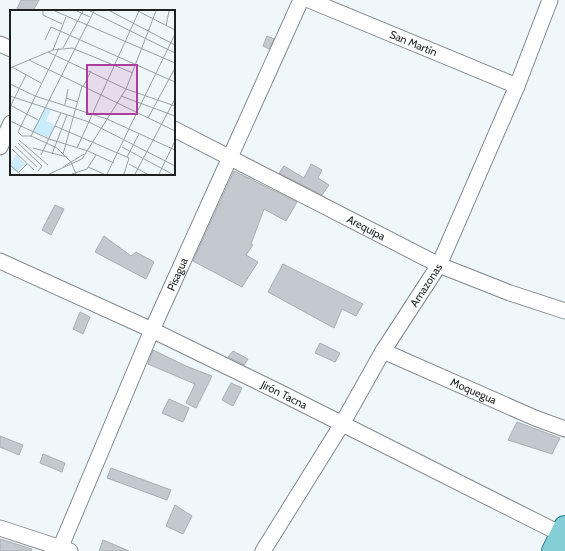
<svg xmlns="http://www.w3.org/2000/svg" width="565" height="551" viewBox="0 0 565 551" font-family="Cabin,sans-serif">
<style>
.building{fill:#c3c9ce;stroke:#a8aeb3}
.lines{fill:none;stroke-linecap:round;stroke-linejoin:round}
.street-casing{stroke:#838a8d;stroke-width:17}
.primary-casing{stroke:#2a7c87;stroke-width:24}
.street{stroke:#fff;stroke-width:15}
.primary{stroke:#83ced7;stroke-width:22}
.labels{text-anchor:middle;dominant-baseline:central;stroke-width:3.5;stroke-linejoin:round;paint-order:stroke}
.street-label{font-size:11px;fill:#1e2122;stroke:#fff}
.inset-road{fill:none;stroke:#9ba1a4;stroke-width:1}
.view{fill:#ac3f9e;fill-opacity:0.15;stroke:#ac3f9e;stroke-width:2}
.inset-edge{fill:none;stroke:#1e2122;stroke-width:2}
</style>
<rect width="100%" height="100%" fill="#eff7fb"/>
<g class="building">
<polygon points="21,0 39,0 33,11 16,11"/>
<polygon points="267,36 274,39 269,49 263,46"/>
<polygon points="311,164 322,170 318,178 329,185 322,195 279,173 284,166 304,178"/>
<polygon points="234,171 297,202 286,221 264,209 251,244 253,245 246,255 258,262 242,287 193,261"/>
<polygon points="55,205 64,209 51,235 42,230"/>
<polygon points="104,236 131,256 136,252 154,262 146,279 95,252"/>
<polygon points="283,264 363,304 356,316 342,309 334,328 268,292"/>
<polygon points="80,312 90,317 83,334 73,329"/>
<polygon points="320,343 340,353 335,362 315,353"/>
<polygon points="153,350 186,366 212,376 196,408 186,403 195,384 148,364"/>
<polygon points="233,351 248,359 244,365 228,357"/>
<polygon points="231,383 242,388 233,406 222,400"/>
<polygon points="169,399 189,408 183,422 162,413"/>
<polygon points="517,422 560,438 552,454 508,440"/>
<polygon points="0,436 23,445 19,455 0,447"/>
<polygon points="43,454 65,463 62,472 40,463"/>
<polygon points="111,468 171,490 167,500 107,478"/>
<polygon points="175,505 192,516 183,534 166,526"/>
<polygon points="0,539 32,549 31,551 0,551"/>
<polygon points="103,540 129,551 99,551"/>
</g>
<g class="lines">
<g class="street-casing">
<g id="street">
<path id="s1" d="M309,0L517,86"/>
<polyline points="0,44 11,49"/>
<path id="s2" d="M174,129L439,265L510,293L565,311"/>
<polyline points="0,147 11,123"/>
<path id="s3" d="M0,261L152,330L279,392L565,536"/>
<path id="s4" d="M383,351L535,418L565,429"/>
<polyline points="0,528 70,551"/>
<path id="s5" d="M59,551L152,330L301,0"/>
<path id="s6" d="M263,551L342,424L383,351L439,265L517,86L550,0"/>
</g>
</g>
<g class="primary-casing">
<polyline id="primary" points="553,551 565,527"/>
</g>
<use href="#street" class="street"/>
<use href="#primary" class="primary"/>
</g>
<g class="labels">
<g class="street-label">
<text stroke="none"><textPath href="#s1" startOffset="113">San Martín</textPath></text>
<text stroke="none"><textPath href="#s2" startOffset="216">Arequipa</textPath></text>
<text stroke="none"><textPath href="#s5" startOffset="301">Pisagua</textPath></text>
<text stroke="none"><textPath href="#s6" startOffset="312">Amazonas</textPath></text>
<text stroke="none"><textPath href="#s4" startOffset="99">Moquegua</textPath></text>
<text stroke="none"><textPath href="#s3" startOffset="314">Jirón Tacna</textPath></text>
</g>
</g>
<g transform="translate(10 10)">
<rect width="165" height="165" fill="#eff7fb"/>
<path d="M35,98L41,100L36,111L45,115L39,128L23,121ZM6,145L15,154L6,162L0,156Z" fill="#c9ebfb"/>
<path class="inset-road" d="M33,1V5L52,14M45,1L165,53M67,1L80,7M80,1L165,43M100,1L165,35M128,1L165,20M156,16L159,1M35,30L41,17L165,72M53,38L73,1M43,40L56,7M38,42L116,79L165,96M19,50L165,121M2,57L31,73M0,58L43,40L62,38L123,63M0,74L25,86L97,109L165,140M73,77L81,61M0,86L79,112L165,156M111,86L165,106M56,88L68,92M0,95L28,110M55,95L58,79M0,97L16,65M138,108L165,58M0,111L39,129L78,141L104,153M45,116L119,148L114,164M12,126L8,122L49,38M12,126H21L47,138L61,152L66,164M21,126L84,1M9,130L38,155M8,133L32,156L28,161M5,136L27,157M112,137L162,164M23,138L57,147M67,138L129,1M2,139L24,160M42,144L57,105M53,144L72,76M31,145L51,103M117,147L129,124M119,154L137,164M0,155L10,164M53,157L74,144M78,157L94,164M8,163L17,154M39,164L72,149L116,79L146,1M62,164L77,159L86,145M97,164L165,24M125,164L165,89M149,164L165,131"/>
<path class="view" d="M77,55H127V104H77Z"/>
<rect width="165" height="165" class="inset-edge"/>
</g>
</svg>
